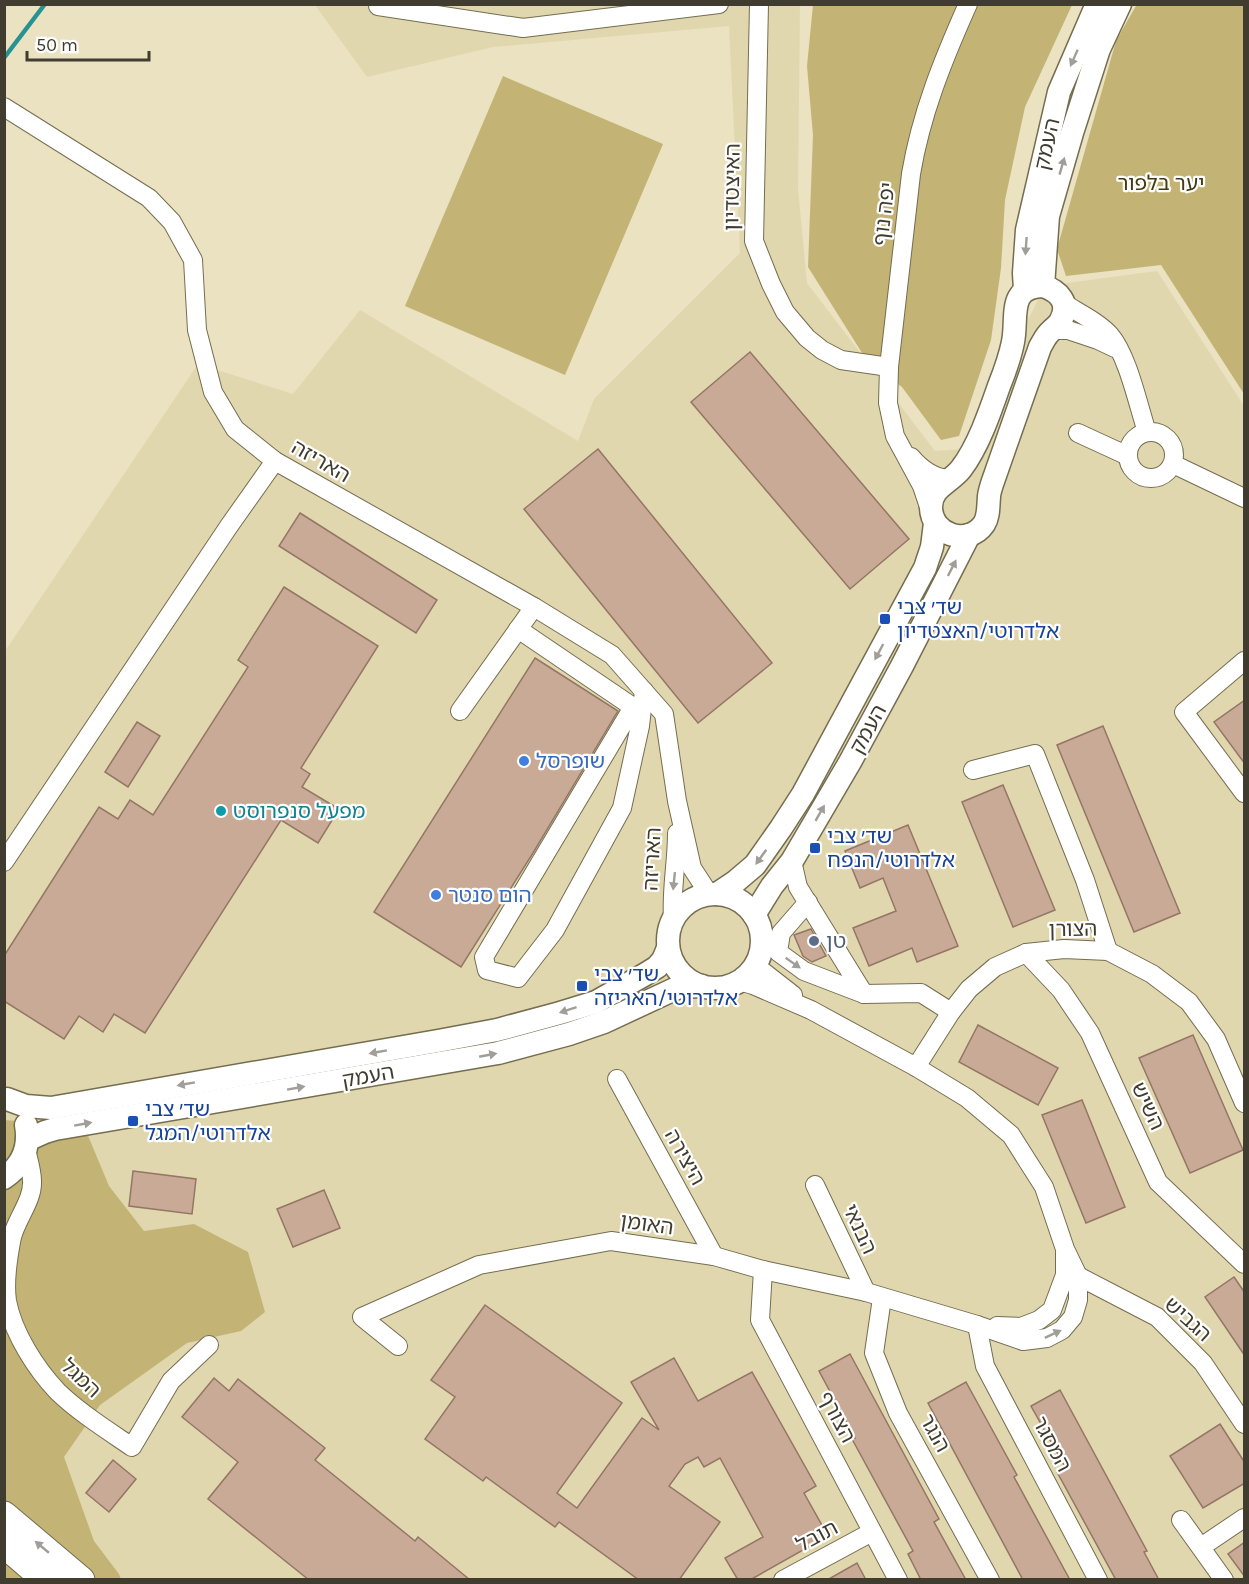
<svg xmlns="http://www.w3.org/2000/svg" width="1249" height="1584" viewBox="0 0 1249 1584" font-family="Karla,'Noto Sans Hebrew',sans-serif">
<style>
.built{fill:#e1d7af}
.green{fill:#c3b475}
.lines{fill:none;stroke-linecap:round;stroke-linejoin:round}
.stream{stroke:#289293;stroke-width:4.5}
.building{fill:#c8aa96;stroke:#937664;stroke-width:1.5}
.minor-casing{stroke:#746d4f;stroke-width:20}
.major-casing{stroke:#746d4f;stroke-width:25}
.highway-casing{stroke:#746d4f;stroke-width:29}
.minor{stroke:#fff;stroke-width:18}
.major{stroke:#fff;stroke-width:22}
.highway{stroke:#fff;stroke-width:27}
.oneway{fill:#a09e98}
.transit-dot{fill:#1a4fb4;stroke:#fff;stroke-width:2}
.shop-dot{fill:#3f7fe0;stroke:#fff;stroke-width:2}
.culture-dot{fill:#0f9aa8;stroke:#fff;stroke-width:2}
.service-dot{fill:#5c6f8a;stroke:#fff;stroke-width:2}
.labels{text-anchor:middle;dominant-baseline:central;stroke-width:4.5;stroke-linejoin:round;paint-order:stroke}
.street-label{font-size:21px;fill:#403d30;stroke:#fff}
.park-label{font-size:21px;fill:#443b13;stroke:#fff}
.transit-label{font-size:21px;fill:#164399;stroke:#fff;text-anchor:start}
.shop-label{font-size:21px;fill:#366cbe;stroke:#fff;text-anchor:start}
.culture-label{font-size:21px;fill:#0d838f;stroke:#fff;text-anchor:start}
.service-label{font-size:21px;fill:#4e5e75;stroke:#fff;text-anchor:start}
</style>
<rect width="100%" height="100%" fill="#eae2c0"/>
<polygon class="built" points="315,5 800,5 798,189 807,283 935,451 963,449 1045,286 1157,271 1244,406 1244,1579 99,1579 5,1444 5,651 198,364 293,394 360,310 578,441 594,399 740,253 729,26 493,47 367,77"/>
<g class="green">
<polygon points="1137,4 1244,5 1244,394 1161,265 1066,276 1057,249 1116,41"/>
<polygon points="813,5 1072,5 1025,107 1005,200 1001,268 991,340 959,436 941,440 902,387 869,364 808,267 813,135 807,66"/>
<polygon points="503,76 663,144 565,375 405,306"/>
<polygon points="4,1120 84,1126 109,1186 144,1231 194,1224 248,1252 265,1312 241,1331 187,1343 100,1405 64,1457 94,1541 119,1574 121,1579 5,1579"/>
</g>
<g class="lines">
<polyline class="stream" points="4,58 45,4"/>
</g>
<g class="building">
<polygon points="750,352 909,539 850,589 691,402"/>
<polygon points="598,449 772,663 698,723 524,509"/>
<polygon points="300,513 437,600 416,633 279,546"/>
<polygon points="284,587 378,646 301,768 310,774 302,787 339,809 318,843 281,820 145,1033 114,1014 103,1032 79,1016 64,1039 4,1001 4,956 99,807 118,819 130,800 153,815 248,667 238,660"/>
<polygon points="535,658 618,711 533,853 461,967 374,912"/>
<polygon points="1245,700 1245,764 1214,722"/>
<polygon points="137,722 160,736 128,787 105,772"/>
<polygon points="1103,726 1180,913 1134,932 1057,745"/>
<polygon points="1003,785 1055,910 1013,927 962,802"/>
<polygon points="908,825 958,946 917,962 912,948 869,966 853,928 896,911 883,878 860,888 845,851"/>
<polygon points="811,929 826,956 812,962 803,956 794,935"/>
<polygon points="978,1025 1058,1068 1038,1105 959,1062"/>
<polygon points="1193,1035 1243,1150 1190,1173 1139,1058"/>
<polygon points="1082,1100 1125,1207 1086,1223 1042,1115"/>
<polygon points="133,1171 196,1179 192,1214 129,1206"/>
<polygon points="324,1190 340,1228 293,1247 277,1209"/>
<polygon points="1234,1277 1245,1293 1245,1356 1205,1297"/>
<polygon points="485,1305 622,1403 557,1493 577,1508 642,1418 659,1430 631,1382 674,1358 698,1401 752,1372 816,1486 804,1493 828,1536 750,1580 738,1580 725,1558 763,1537 720,1458 704,1467 698,1457 685,1464 669,1486 720,1522 679,1580 639,1580 559,1522 555,1527 486,1477 483,1481 425,1439 455,1397 431,1380"/>
<polygon points="850,1354 939,1519 934,1522 966,1580 921,1580 908,1554 913,1551 852,1439 855,1438 819,1371"/>
<polygon points="214,1378 229,1391 238,1379 325,1448 315,1460 415,1541 418,1537 470,1580 309,1580 208,1499 238,1462 182,1417"/>
<polygon points="966,1382 1017,1475 1014,1477 1070,1580 1023,1580 928,1403"/>
<polygon points="1060,1390 1147,1551 1144,1552 1159,1580 1116,1580 1057,1472 1065,1467 1031,1406"/>
<polygon points="1220,1424 1245,1463 1245,1483 1203,1508 1170,1456"/>
<polygon points="113,1460 136,1479 109,1512 86,1493"/>
<polygon points="1245,1542 1245,1577 1228,1554"/>
<polygon points="857,1563 866,1580 827,1580"/>
</g>
<g class="lines">
<g class="minor-casing">
<g id="minor">
<polyline points="759,4 754,241 771,284 785,312 807,338 822,350 841,360 889,367"/>
<polyline points="378,6 523,28 719,4"/>
<polyline points="4,107 149,198 172,222 193,260 197,330 213,392 235,429 275,461 534,607 612,655 664,714 677,801 692,868 709,894"/>
<path d="M1063,303C1079,313 1098,322 1110,335C1128,356 1138,405 1147,432"/>
<polyline points="1051,330 1068,330 1098,340 1115,348"/>
<circle cx="1151" cy="455" r="23"/>
<polyline points="1078,433 1128,456"/>
<path d="M911,457C921,469 933,478 949,479"/>
<polyline points="1173,464 1244,498"/>
<path d="M931,513L922,486L895,436L888,403L889,367L911,174C921,114 943,60 968,4"/>
<polyline points="518,629 633,707 484,957 487,970 518,978 555,930 622,808 640,726 644,691"/>
<polyline points="1244,661 1184,712 1244,793"/>
<polyline points="460,711 534,607"/>
<polyline points="973,770 1035,754 1085,880 1108,951"/>
<polyline points="792,861 798,887 864,994 921,993 951,1012"/>
<polyline points="4,862 229,526 275,461"/>
<polyline points="808,902 781,933 778,952 804,971 864,994"/>
<path d="M673,919C671,890 677,862 677,833"/>
<polyline points="1026,953 1061,990 1090,1033 1158,1182 1244,1264"/>
<polyline points="756,963 761,970 793,995"/>
<polyline points="916,1067 951,1012 969,989 995,967 1026,953 1064,949 1108,951 1152,974 1189,1002 1216,1039 1244,1103"/>
<polyline points="617,1079 714,1256"/>
<path d="M26,1149C28,1159 32,1170 32,1181C33,1200 17,1218 12,1237C8,1257 4,1280 7,1301C13,1333 36,1369 58,1392C80,1413 107,1430 132,1447L171,1381L209,1345"/>
<polyline points="815,1185 866,1292"/>
<polyline points="763,1270 760,1320 898,1580"/>
<polyline points="1078,1276 1157,1317 1203,1363 1244,1424"/>
<polyline points="882,1298 874,1353 898,1413 990,1580"/>
<polyline points="977,1325 985,1366 1098,1580"/>
<polyline points="997,1326 1021,1327 1039,1320 1052,1310 1065,1275 1065,1253"/>
<polyline points="398,1346 362,1317 479,1265 611,1241 714,1256 763,1270 866,1292 977,1325 1023,1341 1047,1338 1062,1330 1073,1317 1078,1300 1078,1276 1065,1249 1044,1187 1011,1135 967,1098 916,1067 811,1010 753,985 739,981"/>
<polyline points="1181,1520 1224,1580"/>
<polyline points="1201,1547 1244,1518"/>
<polyline points="783,1580 872,1532"/>
</g>
</g>
<g class="major-casing">
<g id="major">
<path d="M1043,286C1059,291 1070,303 1061,320C1059,325 1055,327 1051,331C1046,335 1043,342 1040,347L992,484C991,488 989,493 989,497C988,507 989,516 984,524C968,547 931,535 931,507C931,487 950,483 961,469C978,447 990,412 999,386C1005,371 1010,357 1013,342C1018,317 1007,287 1043,286Z"/>
<polyline points="1043,286 1048,216 1072,133 1099,49 1120,4"/>
<polyline points="1025,290 1024,273 1027,230 1059,92 1097,4"/>
<polyline points="717,894 735,882 755,865 781,828 803,794 925,568 932,547 935,523"/>
<circle cx="715" cy="941" r="47"/>
<polyline points="754,915 772,886 792,861 850,762 902,666 969,535"/>
<polyline points="7,1099 26,1106 51,1108 438,1041 497,1030 560,1013 596,1002 644,975 657,967 663,960 668,948"/>
<polyline points="27,1140 45,1132 55,1129 498,1053 569,1034 604,1022 679,987 702,986"/>
<path d="M4,1178C23,1165 30,1147 26,1125"/>
</g>
</g>
<g class="highway-casing">
<g id="highway">
<polyline points="4,1515 81,1580"/>
<polyline points="4,1544 46,1580"/>
</g>
</g>
<use href="#minor" class="minor"/>
<use href="#major" class="major"/>
<use href="#highway" class="highway"/>
</g>
<defs><path id="oneway-solid" d="M-6-.8H1V-3.2L6.5 0L1 3.2V.8H-6Z" transform="scale(1.5)"/></defs>
<g class="oneway">
<use href="#oneway-solid" transform="translate(1074 58) rotate(114)"/>
<use href="#oneway-solid" transform="translate(1062 166) rotate(-74)"/>
<use href="#oneway-solid" transform="translate(1026 246) rotate(94)"/>
<use href="#oneway-solid" transform="translate(952 568) rotate(-63)"/>
<use href="#oneway-solid" transform="translate(879 652) rotate(118)"/>
<use href="#oneway-solid" transform="translate(820 813) rotate(-60)"/>
<use href="#oneway-solid" transform="translate(761 857) rotate(126)"/>
<use href="#oneway-solid" transform="translate(674 881) rotate(96)"/>
<use href="#oneway-solid" transform="translate(793 963) rotate(35)"/>
<use href="#oneway-solid" transform="translate(568 1010) rotate(162)"/>
<use href="#oneway-solid" transform="translate(378 1052) rotate(170)"/>
<use href="#oneway-solid" transform="translate(488 1055) rotate(-11)"/>
<use href="#oneway-solid" transform="translate(186 1084) rotate(170)"/>
<use href="#oneway-solid" transform="translate(296 1088) rotate(-10)"/>
<use href="#oneway-solid" transform="translate(83 1124) rotate(-10)"/>
<use href="#oneway-solid" transform="translate(1053 1334) rotate(-25)"/>
<use href="#oneway-solid" transform="translate(42 1547) rotate(-140)"/>
</g>
<g class="transit-dot">
<rect x="879" y="613" width="12" height="12" rx="3"/>
<rect x="809" y="842" width="12" height="12" rx="3"/>
<rect x="576" y="980" width="12" height="12" rx="3"/>
<rect x="127" y="1115" width="12" height="12" rx="3"/>
</g>
<g class="shop-dot">
<circle cx="524" cy="761" r="6"/>
<circle cx="436" cy="895" r="6"/>
</g>
<circle class="culture-dot" cx="221" cy="811" r="6"/>
<circle class="service-dot" cx="814" cy="941" r="6"/>
<g class="labels">
<g class="street-label">
<text transform="translate(1047 144) rotate(-77)">העמק</text>
<text transform="translate(732 187) rotate(-89)">האיצטדיון</text>
<text transform="translate(884 214) rotate(-83)">יפה נוף</text>
<text transform="translate(321 461) rotate(30)">האריזה</text>
<text transform="translate(868 729) rotate(-61)">העמק</text>
<text transform="translate(652 859) rotate(-87)">האריזה</text>
<text transform="translate(1073 929) rotate(-1)">הצורן</text>
<text transform="translate(368 1076) rotate(-10)">העמק</text>
<text transform="translate(1148 1106) rotate(65)">השיש</text>
<text transform="translate(685 1157) rotate(61)">היצירה</text>
<text transform="translate(647 1224) rotate(8)">האומן</text>
<text transform="translate(860 1229) rotate(65)">הבנאי</text>
<text transform="translate(1188 1319) rotate(42)">הגביש</text>
<text transform="translate(81 1378) rotate(43)">המגל</text>
<text transform="translate(837 1417) rotate(62)">הצורף</text>
<text transform="translate(935 1433) rotate(61)">הנגר</text>
<text transform="translate(1052 1444) rotate(62)">המסגר</text>
<text transform="translate(817 1536) rotate(-28)">תובל</text>
</g>
<g class="park-label">
<text x="1161" y="183">יער בלפור</text>
</g>
<g class="transit-label">
<text x="897" y="607">שד׳ צבי<tspan x="897" dy="24">אלדרוטי/האצטדיון</tspan></text>
<text x="827" y="836">שד׳ צבי<tspan x="827" dy="24">אלדרוטי/הנפח</tspan></text>
<text x="594" y="974">שד׳ צבי<tspan x="594" dy="24">אלדרוטי/האריזה</tspan></text>
<text x="145" y="1109">שד׳ צבי<tspan x="145" dy="24">אלדרוטי/המגל</tspan></text>
</g>
<g class="shop-label">
<text x="536" y="761">שופרסל</text>
<text x="448" y="895">הום סנטר</text>
</g>
<g class="culture-label">
<text x="233" y="811">מפעל סנפרוסט</text>
</g>
<g class="service-label">
<text x="826" y="941">טן</text>
</g>
</g>
<rect width="1249" height="1584" fill="none" stroke="#403d30" stroke-width="12"/>
<path d="M27 51v9h122v-9" fill="none" stroke="#403d30" stroke-width="3"/>
<text x="36" y="51" font-size="18" fill="#403d30" stroke="#ffffff" stroke-width="4.5" paint-order="stroke">50 m</text>
</svg>
